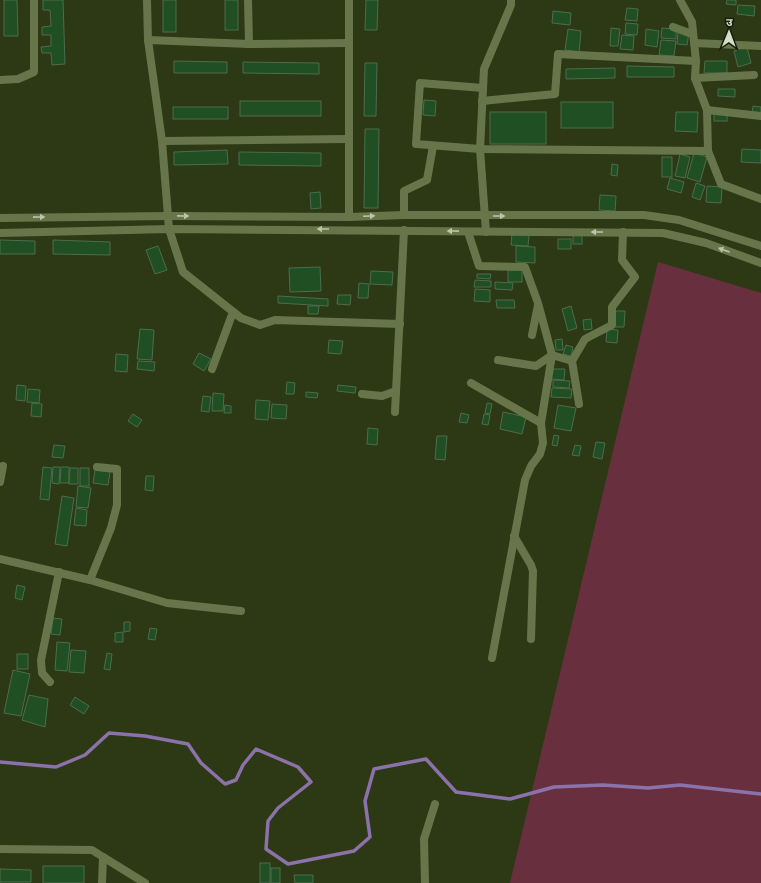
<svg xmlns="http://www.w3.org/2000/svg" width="761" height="883" viewBox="0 0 761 883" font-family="'Exo 2','Noto Sans Devanagari',sans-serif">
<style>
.green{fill:#68303f}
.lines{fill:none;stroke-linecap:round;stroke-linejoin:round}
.stream{stroke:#8c72ab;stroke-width:3.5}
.building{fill:#204f23;stroke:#4e6c4e}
.minor{stroke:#67764a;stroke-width:8}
.tertiary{stroke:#67764a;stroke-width:8}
.oneway{fill:#bbc5aa}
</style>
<rect width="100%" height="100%" fill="#2d3815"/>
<polygon class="green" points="658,262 761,293 761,883 510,883"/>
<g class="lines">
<polyline class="stream" points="0,762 56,767 85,755 109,733 145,736 188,744 201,763 225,784 236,780 243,765 256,749 298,767 311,782 278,808 268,821 266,849 288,864 354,851 370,837 365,801 374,769 426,759 456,792 510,799 554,787 603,785 648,788 680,785 761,794"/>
</g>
<g class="building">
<polygon points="4,0 17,0 18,36 4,36"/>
<polygon points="43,0 63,0 65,64 52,65 51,53 42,53 41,47 51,46 51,35 42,35 42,27 51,26 50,10 43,10"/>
<rect x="163" y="0" width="13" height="32"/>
<rect x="225" y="0" width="13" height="30"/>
<polygon points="366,0 378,0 377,30 365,30"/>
<polygon points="727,0 736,0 736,5 726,4"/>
<polygon points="738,5 755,6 754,16 737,14"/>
<polygon points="627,8 638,9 637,21 625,20"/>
<polygon points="553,11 571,13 570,25 552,23"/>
<polygon points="626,23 638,24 637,35 625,34"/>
<polygon points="611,28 620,29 618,46 610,46"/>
<polygon points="662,28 676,29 676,39 661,38"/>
<polygon points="568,29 581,31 579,52 565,50"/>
<polygon points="646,29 659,31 657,47 645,45"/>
<polygon points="678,32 689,33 687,45 677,44"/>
<polygon points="622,35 634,36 633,50 620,49"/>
<polygon points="661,40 676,41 674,56 659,55"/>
<polygon points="747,47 751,63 738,67 734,51"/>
<polygon points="174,61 227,62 227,73 174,73"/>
<polygon points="705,61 727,61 727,73 704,73"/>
<polygon points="243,62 319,63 319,74 243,73"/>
<polygon points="365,63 377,63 376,116 364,116"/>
<polygon points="627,66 674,67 674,77 627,77"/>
<polygon points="615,68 615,78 566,79 566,69"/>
<polygon points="718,89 735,89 735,97 718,96"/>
<polygon points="424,100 436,101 435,116 423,115"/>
<rect x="240" y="101" width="81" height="15"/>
<rect x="561" y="102" width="52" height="26"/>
<polygon points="753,106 761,107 761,114 752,113"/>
<rect x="173" y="107" width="55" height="12"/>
<rect x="490" y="112" width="56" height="32"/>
<polygon points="676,112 698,112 697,132 675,131"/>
<rect x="714" y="114" width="13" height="7"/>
<polygon points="365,129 379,129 378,208 364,208"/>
<polygon points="742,149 761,150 761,163 741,162"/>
<polygon points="227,150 228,164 174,165 174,152"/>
<polygon points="239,152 321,153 321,166 239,165"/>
<polygon points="694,153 707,157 700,182 687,178"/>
<polygon points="680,154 690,157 685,178 675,176"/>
<rect x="662" y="157" width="10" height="20"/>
<polygon points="612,164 618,165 617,176 611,175"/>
<polygon points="670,178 684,182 681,193 667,189"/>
<polygon points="696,183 705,186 700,200 692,197"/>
<polygon points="707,186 722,187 721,203 706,202"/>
<polygon points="320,192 321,208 311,209 310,193"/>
<polygon points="600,195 616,196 615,211 599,210"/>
<rect x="573" y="233" width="9" height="11"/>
<polygon points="512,234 529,235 528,246 511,245"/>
<rect x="558" y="239" width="13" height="10"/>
<polygon points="0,240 35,241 35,254 0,254"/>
<polygon points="53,240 110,242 110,255 53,254"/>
<polygon points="158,246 167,270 155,274 146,250"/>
<polygon points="516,246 535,247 535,263 516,262"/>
<polygon points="320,267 321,291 290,292 289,268"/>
<rect x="508" y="269" width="14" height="13"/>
<polygon points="371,271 393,272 392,285 370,284"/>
<polygon points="477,274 491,274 490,279 477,278"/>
<polygon points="475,280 491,281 491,287 474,287"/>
<polygon points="495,282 513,283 512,290 495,289"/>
<polygon points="359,283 369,284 368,298 358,298"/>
<polygon points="475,289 490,290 490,302 474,301"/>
<polygon points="338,295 351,295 350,305 337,304"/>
<polygon points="278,296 328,299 328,306 278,303"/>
<polygon points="496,300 514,300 515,308 497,308"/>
<polygon points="308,306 319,306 318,314 308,314"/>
<polygon points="571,306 577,328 568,331 562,309"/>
<polygon points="614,311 625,311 624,327 614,327"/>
<polygon points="591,319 592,329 584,330 583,320"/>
<polygon points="140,329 154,330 152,360 137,359"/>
<polygon points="607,329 618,330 617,343 606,342"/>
<polygon points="562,339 563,350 556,350 555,340"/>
<polygon points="329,340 343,341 341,354 328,353"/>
<polygon points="566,345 573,347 571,356 563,354"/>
<polygon points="199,353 211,359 204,371 193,364"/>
<polygon points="116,354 128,355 127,372 115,371"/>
<polygon points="138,361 155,362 154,371 137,369"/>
<polygon points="551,369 565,369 564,380 551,379"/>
<polygon points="553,380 570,381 569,388 553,387"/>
<polygon points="287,382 295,383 294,394 286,394"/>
<polygon points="17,385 26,386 25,401 16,400"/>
<polygon points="338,385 356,387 355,393 337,391"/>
<polygon points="552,388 572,389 571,398 551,397"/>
<polygon points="28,389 40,390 39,403 27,402"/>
<polygon points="306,392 318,393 317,398 306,397"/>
<polygon points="213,393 224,394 223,411 212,411"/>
<polygon points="203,396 211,397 209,412 201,411"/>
<polygon points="256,400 270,401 268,420 255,419"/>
<polygon points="32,403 42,404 41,417 31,416"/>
<polygon points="487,403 492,404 490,414 485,413"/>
<polygon points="272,404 287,405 286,419 271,418"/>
<polygon points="225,405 231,406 231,413 224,413"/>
<polygon points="558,405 576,408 571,431 554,428"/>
<polygon points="503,412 526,417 522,434 500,429"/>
<polygon points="461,413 469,415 467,423 459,422"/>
<polygon points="133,414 142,420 137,427 128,421"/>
<polygon points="484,414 490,415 488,425 482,424"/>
<polygon points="368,428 378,429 377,445 367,444"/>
<polygon points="554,435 559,436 557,446 552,445"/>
<polygon points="437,436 447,436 445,460 435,459"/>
<polygon points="596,442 605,443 602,459 593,457"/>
<polygon points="54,445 65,446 63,458 52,457"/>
<polygon points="575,445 581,446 579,456 572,455"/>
<polygon points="43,467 52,468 49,500 40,499"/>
<polygon points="53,467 60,467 59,484 52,483"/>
<polygon points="61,467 69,467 69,483 60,483"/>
<polygon points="70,468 78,468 78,484 69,484"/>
<rect x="80" y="468" width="9" height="18"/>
<polygon points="95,470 110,472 108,485 93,483"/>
<polygon points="146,476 154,476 153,491 145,490"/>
<polygon points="78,486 91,488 88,508 76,507"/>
<polygon points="62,496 74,498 67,546 55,544"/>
<polygon points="76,508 87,510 86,526 74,525"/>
<polygon points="17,585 25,587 22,600 15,598"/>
<polygon points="53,618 62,619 60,635 51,634"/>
<polygon points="124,622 130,622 130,631 124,632"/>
<polygon points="150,628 157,629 155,640 148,639"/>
<polygon points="123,632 123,642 115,642 115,633"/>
<polygon points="57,642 70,643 67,671 55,670"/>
<polygon points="71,650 86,651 84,673 69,672"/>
<polygon points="107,653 112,654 110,670 104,669"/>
<rect x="17" y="654" width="11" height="15"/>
<polygon points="13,670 30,674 21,716 4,713"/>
<polygon points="29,695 48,699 45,727 22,720"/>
<polygon points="75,697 89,706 84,714 70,705"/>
<rect x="260" y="863" width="10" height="20"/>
<rect x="43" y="866" width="41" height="17"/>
<rect x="271" y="868" width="9" height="15"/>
<polygon points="0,869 31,870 31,882 0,882"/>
<polygon points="294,875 313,875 313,883 295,883"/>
</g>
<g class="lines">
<g class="minor">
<polyline points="147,0 148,40 162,141 169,229 183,272 241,318 260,325 275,320 400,324"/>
<polyline points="248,0 249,44"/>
<polyline points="349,0 349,217"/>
<polyline points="680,0 692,22 696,61 695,78 707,110 708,151 721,184 761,199"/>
<polyline points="673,27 692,34"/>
<polyline points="148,40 249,44 349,43"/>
<polyline points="694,43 761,46"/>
<polyline points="695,78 754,75"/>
<polyline points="0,80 18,79 34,72 34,0"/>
<polyline points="483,88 420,83 416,144 480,149 708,151"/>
<polyline points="482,101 555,94 558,54 696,61"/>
<polyline points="707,110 761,116"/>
<polyline points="162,141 348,139"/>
<polyline points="404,215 404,191 427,180 433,146"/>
<polyline points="468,232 479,266 525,267 538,303 552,355 541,423 543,443 540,454 531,466 525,480 492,658"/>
<polyline points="486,232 480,149 484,69 511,5 511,0"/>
<polyline points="532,335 538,305"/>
<polyline points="498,360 536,366 552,355 572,361"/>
<polyline points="212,369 233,312"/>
<polyline points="471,383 541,423"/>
<polyline points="362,394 382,396 396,391"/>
<polyline points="579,404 572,361 585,339 612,325 612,307 635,277 622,260 623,232"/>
<polyline points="395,412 404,230"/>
<polyline points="0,482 3,466"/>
<polyline points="514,536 531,565 533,571 531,639"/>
<polyline points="0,559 90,580 111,528 117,505 117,469 97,467"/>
<polyline points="90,580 167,603 241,611"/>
<polyline points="50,682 42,673 41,660 59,572"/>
<polyline points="0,849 92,850 103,857 102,883"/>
<polyline points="103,857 145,883"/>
<polyline points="425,883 424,839 435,804"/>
</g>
<g class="tertiary">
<polyline points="0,218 168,216 349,217 404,215 644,215 679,220 761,246"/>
<polyline points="0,233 169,229 663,233 706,243 761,263"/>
</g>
</g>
<defs><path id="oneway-solid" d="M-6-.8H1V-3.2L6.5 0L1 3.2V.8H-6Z"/></defs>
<g class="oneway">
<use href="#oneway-solid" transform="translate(183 216) rotate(1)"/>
<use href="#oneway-solid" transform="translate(369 216) rotate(-2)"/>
<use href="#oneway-solid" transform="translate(499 216)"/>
<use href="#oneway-solid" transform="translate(39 217) rotate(-1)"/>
<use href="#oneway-solid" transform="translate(323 229) rotate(-180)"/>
<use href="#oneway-solid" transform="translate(453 231) rotate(-179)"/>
<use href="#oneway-solid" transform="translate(597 232) rotate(-180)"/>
<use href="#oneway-solid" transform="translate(724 250) rotate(-160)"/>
</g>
<g transform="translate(729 32) rotate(1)" stroke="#181e0e" stroke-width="3" paint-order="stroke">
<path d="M0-3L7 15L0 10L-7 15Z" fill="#d7dfca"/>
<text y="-6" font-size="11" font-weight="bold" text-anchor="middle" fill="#d7dfca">उ</text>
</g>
</svg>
